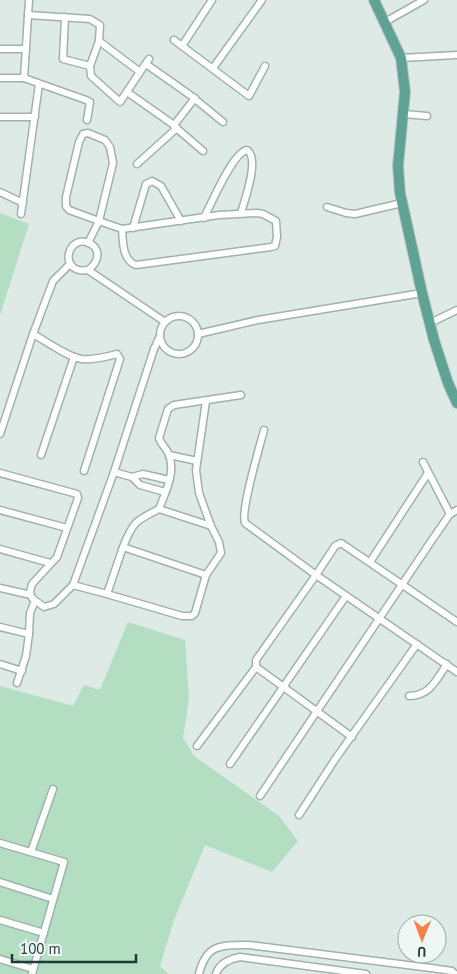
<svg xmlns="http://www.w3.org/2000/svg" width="457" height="974" viewBox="0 0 457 974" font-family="'PT Sans',sans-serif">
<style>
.green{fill:#b4dec2}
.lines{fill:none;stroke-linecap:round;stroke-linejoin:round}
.minor-casing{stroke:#a0b2ac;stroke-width:9}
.primary-casing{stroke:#bcc4c2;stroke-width:12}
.minor{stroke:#fff;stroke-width:6}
.primary{stroke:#5fa395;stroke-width:10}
</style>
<rect width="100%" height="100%" fill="#ddeae5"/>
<g class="green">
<polygon points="0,213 29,224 0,315"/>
<polygon points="128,622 185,640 189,698 183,738 194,756 279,816 298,841 272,872 205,845 174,920 160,966 168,974 0,974 0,686 73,706 84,685 100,690"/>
</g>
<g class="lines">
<g class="minor-casing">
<g id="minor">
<polyline points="28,15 90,19 100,25 99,41 90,66"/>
<polyline points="65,17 63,59 90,66 91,76 120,102 140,72 99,41"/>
<polyline points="385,22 424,0"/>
<polyline points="174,40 249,96 265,66"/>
<polyline points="182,46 212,0"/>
<polyline points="0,49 26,49"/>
<polyline points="401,58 457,55"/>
<polyline points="146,64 190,95 223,122"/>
<polyline points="213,68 262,0"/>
<polyline points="140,72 149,59"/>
<polyline points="0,78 24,78 86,100 90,102 87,120"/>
<polyline points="24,78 29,0"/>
<polyline points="127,92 174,125 195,98"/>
<polyline points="404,114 427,116"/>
<polyline points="0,117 35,117"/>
<polyline points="174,126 203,151"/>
<polygon points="88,133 105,140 110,147 113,163 99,221 69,210 66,206 66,197 79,142 83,134"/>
<polyline points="137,164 177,128"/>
<polyline points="0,192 23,203"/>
<polyline points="327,207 346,213 355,214 402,203"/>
<polyline points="21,214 39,84"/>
<path d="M204,218C211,204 233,152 247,150C260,158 245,199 241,213"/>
<polyline points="133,228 146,184 152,181 161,186 181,221"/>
<path d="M88,243L99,221L122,229L219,215L257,213L263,214L276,221L277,237L275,246L271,247L136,265C122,260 123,241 122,229"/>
<path d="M88,270C97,264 102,251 91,244C67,231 57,275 88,270L165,322"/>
<circle cx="179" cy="335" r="19"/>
<polyline points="430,323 457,310"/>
<polyline points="33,334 53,281 70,264"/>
<polyline points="198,334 258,320 422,293"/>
<path d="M264,430C260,446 240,511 245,523L316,575L457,672"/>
<path d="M0,434L33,334C46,341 67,357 82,359C93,360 106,357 117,354L120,359L84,471"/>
<polyline points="41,455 74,357"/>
<polyline points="169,455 197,461"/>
<polyline points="423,462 450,514"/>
<polyline points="114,472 132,477 140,485 165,492"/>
<polyline points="0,473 77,494 78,498 57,557 32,584 30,592 32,598 44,607 54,604 73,585 114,472 154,349 160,336"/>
<polyline points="132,477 143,474 169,480"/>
<polyline points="159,509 211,526"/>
<polyline points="0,510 67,528"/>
<path d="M123,547C133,522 135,521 159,509C165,493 176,473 169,455C167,449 161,444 159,438L168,409L174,405L241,395"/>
<polyline points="0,549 50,563"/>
<polyline points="370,562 428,473"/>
<polyline points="73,585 107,594 182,616 192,616 195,613 206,575 221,553 219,542 211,526 199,493 196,470 206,401"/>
<polyline points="0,588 31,595"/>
<polyline points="107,594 123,547 206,575"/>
<polyline points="0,627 29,634 26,656 17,683"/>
<polyline points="29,634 30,613 35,601"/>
<polyline points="0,664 22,671"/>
<polyline points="256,667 352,737"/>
<path d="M409,696C430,696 436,680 447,664"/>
<polyline points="197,746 256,667 256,660 316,575 335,546 341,543 457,622"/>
<polyline points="230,764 346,596"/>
<polyline points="260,796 434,537 450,514 457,510"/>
<polyline points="299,815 336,758 417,644"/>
<polyline points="0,843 64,862 32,974"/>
<polyline points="31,852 53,789"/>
<polyline points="0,882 53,899"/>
<polyline points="0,920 44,933"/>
<polyline points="0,959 33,969"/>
<path d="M199,974C206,944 221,945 249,945L431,968L452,971L455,974"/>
<path d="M216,974C219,964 230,959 240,957L366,974"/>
</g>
</g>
<g class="primary-casing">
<polyline id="primary" points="374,0 401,58 405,92 398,166 400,193 422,293 434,340 448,383 457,403"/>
</g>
<use href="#minor" class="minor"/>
<use href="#primary" class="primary"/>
</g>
<g transform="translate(422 939) rotate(181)"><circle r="24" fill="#eef7f3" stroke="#9baca7"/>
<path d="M0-4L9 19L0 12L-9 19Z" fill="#fb7f4b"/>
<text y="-8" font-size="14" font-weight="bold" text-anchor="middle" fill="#1e3b34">U</text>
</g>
<path d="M12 954v8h124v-8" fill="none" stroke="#1e3b34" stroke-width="2.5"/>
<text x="20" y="954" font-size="15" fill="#1e3b34" stroke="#eef7f3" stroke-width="4" paint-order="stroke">100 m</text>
</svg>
